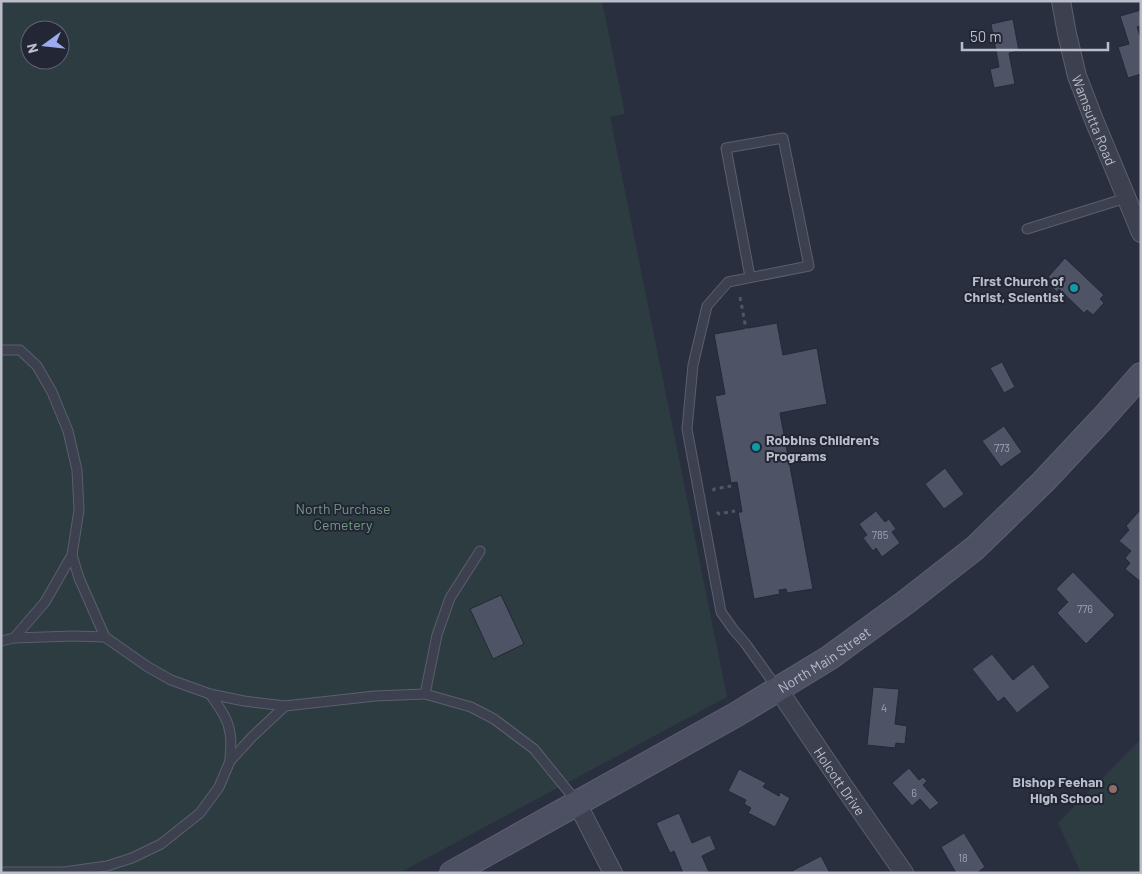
<svg xmlns="http://www.w3.org/2000/svg" width="1142" height="874" viewBox="0 0 1142 874" font-family="Barlow,sans-serif">
<style>
.green{fill:#2d3c41;fill-rule:evenodd}
.building{fill:#4e5366;stroke:#242837}
.lines{fill:none;stroke-linecap:round;stroke-linejoin:round}
.service-casing{stroke:#5b5f6d;stroke-width:11}
.minor-casing{stroke:#5b5f6d;stroke-width:20}
.secondary-casing{stroke:#5b5f6d;stroke-width:26}
.path{stroke:#4c595f;stroke-width:3;stroke-dasharray:4 4;stroke-linecap:butt}
.service{stroke:#3d414f;stroke-width:9}
.minor{stroke:#3d414f;stroke-width:18}
.secondary{stroke:#4c5062;stroke-width:24}
.culture-dot{fill:#0f9aa8;stroke:#222635;stroke-width:2}
.education-dot{fill:#8d6e63;stroke:#222635;stroke-width:2}
.labels{text-anchor:middle;dominant-baseline:central;stroke-width:4;stroke-linejoin:round;paint-order:stroke}
.number-label{font-size:11px;fill:#9fa2b1}
.street-label{font-size:14px;fill:#babdca;stroke:#222635}
.poi-label{font-size:14px;font-weight:bold;fill:#babdca;stroke:#222635;text-anchor:end}
.park-label{font-size:14px;fill:#749883;stroke:#222635}
</style>
<rect width="100%" height="100%" fill="#2a2f3f"/>
<g class="green">
<path d="M1,1H602L625,114L610,117L727,697L399,873H1ZM30,30H60V60H30Z"/>
<polygon points="1141,739 1141,873 1081,873 1058,823"/>
</g>
<g class="building">
<polygon points="1141,10 1141,26 1137,27 1141,39 1141,74 1128,78 1118,47 1129,44 1120,16"/>
<polygon points="1013,19 1019,51 1009,53 1015,84 994,88 990,69 999,67 991,24"/>
<polygon points="1065,258 1104,295 1100,299 1104,303 1093,315 1087,310 1084,313 1059,289 1057,292 1051,286 1054,282 1048,277"/>
<polygon points="777,323 783,355 817,348 827,404 780,413 813,589 787,593 786,589 779,590 780,594 754,599 738,512 742,512 737,482 731,483 715,396 725,394 714,334"/>
<polygon points="1002,362 1015,387 1004,393 990,368"/>
<polygon points="1004,426 1022,452 1001,467 982,441"/>
<polygon points="945,468 964,494 944,509 925,484"/>
<polygon points="1141,509 1141,582 1125,569 1130,563 1125,558 1131,551 1119,541 1129,530 1126,526"/>
<polygon points="876,511 885,522 889,519 896,529 892,532 900,543 882,557 876,548 873,551 863,538 867,535 859,524"/>
<polygon points="1073,572 1115,615 1086,644 1057,613 1068,602 1056,589"/>
<polygon points="501,595 524,644 493,659 470,609"/>
<polygon points="992,654 1013,680 1033,664 1050,687 1017,713 1004,697 998,702 972,669"/>
<polygon points="873,687 899,689 895,724 907,726 905,744 896,743 895,748 867,745"/>
<polygon points="909,768 919,780 923,777 927,781 923,785 939,803 930,810 920,799 912,806 892,783"/>
<polygon points="739,769 766,783 763,787 779,796 780,792 790,798 775,827 748,813 751,808 744,804 746,800 728,791"/>
<polygon points="679,813 692,843 710,835 716,849 702,856 709,872 683,873 674,851 670,853 656,823"/>
<polygon points="964,833 985,867 977,873 956,873 941,847"/>
<polygon points="821,856 830,873 793,873 792,871"/>
</g>
<g class="lines">
<g class="service-casing">
<g id="service">
<polyline points="1027,229 1126,198"/>
<polyline points="750,277 726,148 783,138 809,266 728,282 707,306 693,365 687,429 721,612 733,629 745,643 778,689"/>
<polyline points="1,350 20,350 37,366 52,392 68,431 77,470 79,510 72,555 45,602 14,638 1,641"/>
<polyline points="480,551 450,598 437,635 425,694 471,707 494,719 534,749 577,802"/>
<polyline points="14,638 73,636 105,637"/>
<path d="M210,694C219,707 228,718 230,733C232,742 230,752 230,761"/>
<polyline points="285,706 375,696 425,694"/>
<polyline points="1,872 64,872 107,866 132,858 161,844 200,813 219,787 230,761 252,737 285,706 244,701 210,694 171,680 148,667 105,637 79,578 72,555"/>
</g>
</g>
<g class="minor-casing">
<g id="minor">
<path id="s1" d="M1061,1L1067,34L1077,76L1094,120L1141,233"/>
<path id="s2" d="M778,689L842,784L904,873"/>
<polyline points="577,803 613,873"/>
</g>
</g>
<g class="secondary-casing">
<g id="secondary">
<path id="s3" d="M452,873L737,714L829,658L906,602L975,548L1043,482L1102,419L1141,375"/>
</g>
</g>
<g class="path">
<polyline points="740,297 746,329"/>
<polyline points="713,491 714,489 731,486"/>
<polyline points="717,512 719,514 735,511"/>
</g>
<use href="#service" class="service"/>
<use href="#minor" class="minor"/>
<use href="#secondary" class="secondary"/>
</g>
<g class="culture-dot">
<circle cx="1074" cy="288" r="5"/>
<circle cx="756" cy="447" r="5"/>
</g>
<circle class="education-dot" cx="1113" cy="789" r="5"/>
<g class="labels">
<g class="number-label">
<text x="1002" y="447">773</text>
<text x="880" y="534">785</text>
<text x="1085" y="608">776</text>
<text x="884" y="707">4</text>
<text x="914" y="792">6</text>
<text x="963" y="857">18</text>
</g>
<g class="street-label">
<text stroke="none"><textPath href="#s1" startOffset="124">Wamsutta Road</textPath></text>
<text stroke="none"><textPath href="#s3" startOffset="429">North Main Street</textPath></text>
<text stroke="none"><textPath href="#s2" startOffset="111">Holcott Drive</textPath></text>
</g>
<g class="poi-label">
<text x="1064" y="280">First Church of<tspan x="1064" dy="16">Christ, Scientist</tspan></text>
<text x="766" y="439" text-anchor="start">Robbins Children's<tspan x="766" dy="16">Programs</tspan></text>
<text x="1103" y="781">Bishop Feehan<tspan x="1103" dy="16">High School</tspan></text>
</g>
<g class="park-label">
<text x="343" y="508">North Purchase<tspan x="343" dy="16">Cemetery</tspan></text>
</g>
</g>
<rect width="1142" height="874" fill="none" stroke="#babdca" stroke-width="5"/>
<g transform="translate(45 45) rotate(255)"><circle r="24" fill="#222635" stroke="#5f6271"/>
<path d="M0-4L9 19L0 12L-9 19Z" fill="#9cabed"/>
<text y="-8" font-size="14" font-weight="bold" text-anchor="middle" fill="#babdca">N</text>
</g>
<path d="M962 42v8h146v-8" fill="none" stroke="#babdca" stroke-width="2.5"/>
<text x="970" y="42" font-size="15" fill="#babdca" stroke="#222635" stroke-width="4" paint-order="stroke">50 m</text>
</svg>
